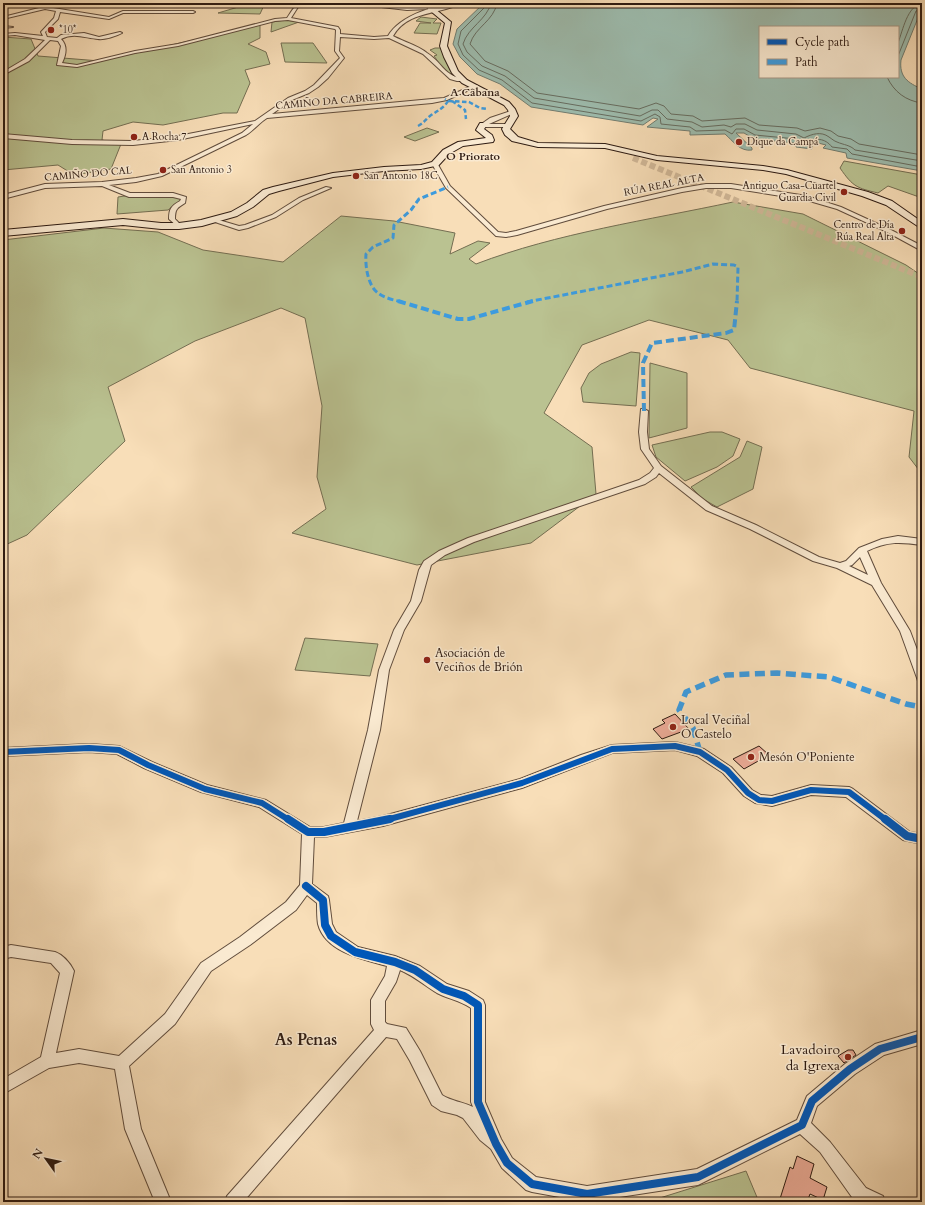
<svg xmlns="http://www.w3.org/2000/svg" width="925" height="1205" viewBox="0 0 925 1205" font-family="Cardo,serif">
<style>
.green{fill:#bac291;stroke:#746e52}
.water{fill:#9dbcae;stroke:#717c70;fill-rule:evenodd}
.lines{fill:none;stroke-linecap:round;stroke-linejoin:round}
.shore{stroke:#666c60;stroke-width:1}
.building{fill:#edac98;stroke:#2e1b12}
.street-tunnel{stroke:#d0b797;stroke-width:6;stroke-dasharray:6 3;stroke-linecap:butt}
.street-casing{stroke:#604c3c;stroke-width:2}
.secondary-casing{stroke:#2e1b12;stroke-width:2}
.street{fill:#faead1;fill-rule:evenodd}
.secondary{fill:#faead1;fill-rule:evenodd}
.quiet-far3{stroke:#3d9bde;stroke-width:2.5;stroke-dasharray:4.5 2.5;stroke-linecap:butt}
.quiet-far2{stroke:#3d9bde;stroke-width:3;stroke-dasharray:6 3;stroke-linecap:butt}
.quiet-far1{stroke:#3d9bde;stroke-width:4;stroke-dasharray:8 4;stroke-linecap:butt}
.quiet{stroke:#3d9bde;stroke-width:5.5;stroke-dasharray:10 5.5;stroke-linecap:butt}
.cycleway-far1-casing{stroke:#faead1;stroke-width:9}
.cycleway-casing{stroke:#faead1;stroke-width:11}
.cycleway-far1{stroke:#0057b8;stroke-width:6}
.cycleway{stroke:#0057b8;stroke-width:8}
.poi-dot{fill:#8f2418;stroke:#faead1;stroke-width:1.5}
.labels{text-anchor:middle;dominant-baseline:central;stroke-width:3;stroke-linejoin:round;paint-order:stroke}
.far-poi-label{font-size:10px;fill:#2e1b12;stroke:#faead1;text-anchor:start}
.far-street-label{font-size:10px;fill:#2e1b12;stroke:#faead1}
.far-neighbourhood-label{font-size:11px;font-weight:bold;fill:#2e1b12;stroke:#faead1}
.poi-label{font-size:12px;fill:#2e1b12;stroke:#faead1;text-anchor:start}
.near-poi-label{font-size:14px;fill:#2e1b12;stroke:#faead1;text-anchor:end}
.near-neighbourhood-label{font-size:16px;font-weight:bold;fill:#2e1b12;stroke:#faead1}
</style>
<rect width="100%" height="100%" fill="#f8deb8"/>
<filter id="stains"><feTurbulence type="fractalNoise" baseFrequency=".005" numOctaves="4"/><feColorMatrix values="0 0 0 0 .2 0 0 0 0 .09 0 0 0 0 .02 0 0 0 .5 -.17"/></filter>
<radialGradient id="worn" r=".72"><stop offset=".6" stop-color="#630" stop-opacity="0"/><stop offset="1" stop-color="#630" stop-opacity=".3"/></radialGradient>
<g class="green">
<polygon points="247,3 265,3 260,14 218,13 245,5"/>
<polygon points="421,17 437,19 433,23 441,23 437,34 414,33 420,23 431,23 416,21"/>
<polygon points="285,20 299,22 271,32 272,22"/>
<polygon points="260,25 260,38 248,44 266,52 270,64 245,70 250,83 237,113 223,113 163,125 133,122 103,131 102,140 121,144 111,169 74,175 58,165 3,170 3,37 31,39 38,56 100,61"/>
<polygon points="281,43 313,43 327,63 285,62"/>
<polygon points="435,48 442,48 454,74 458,79 444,70 434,56 437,55 430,50"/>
<polygon points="427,128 439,132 415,141 404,137"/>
<path d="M844,161L922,175V198L888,186L878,193C857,188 853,187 840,168Z"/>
<path d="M131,195C143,195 175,193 182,200L168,210L117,214L118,197Z"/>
<path d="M733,202L803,214L906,265L922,276V474L909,457L914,411L750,368L728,340L649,320L582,345L544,413L592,447L596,494L531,543L417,565L292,533L326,509L317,477L322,406L305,318L281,308L195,341L108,387L125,441L27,535L3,546V240L104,228L158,232L203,250L283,262L341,216L394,221L455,233L450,254L478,241L490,243L469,259L476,264C557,233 649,220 733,202Z"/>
<polygon points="631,352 640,353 636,406 583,402 581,388 589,373 601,364"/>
<polygon points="650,363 687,373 687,428 649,438"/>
<polygon points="710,432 722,432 740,439 733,456 717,467 685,481 656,457 652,445"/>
<polygon points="747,441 762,447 753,489 717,507 703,499 691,487 740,457"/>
<polygon points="305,638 378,644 370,676 295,670"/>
<polygon points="746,1171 759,1202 647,1202"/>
</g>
<path class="water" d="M484,3H922V8L901,60C899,77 908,83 922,89V171L847,158L846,153L823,148L826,145L818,143L812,144V149L796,147V143L754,139L744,133H736L752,148V150C740,152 733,141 725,134L690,135V131L647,127L658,119L653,118L643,125L531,107L500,84L477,74L460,57L453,44L457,29ZM760,27H898V77H760Z"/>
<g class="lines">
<g class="shore">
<path d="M486,3L485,7L461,31L458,44L463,55L479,70L502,80L532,103L641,121L655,114L660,117L661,124L690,127L696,131L725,130L732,134L736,129H744L755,135L796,139L801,143L806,144C815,137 825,138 832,147L847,149L852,154L922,167"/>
<path d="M491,3C487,20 468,27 463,44L467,52L482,66L505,76L534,98L640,116L652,110H658L667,119L692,122L702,127L724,125L731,127L736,124H745L757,130L796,134L804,138C812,134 821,131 829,137C832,139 834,141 837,142C844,145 850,145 855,150L922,161"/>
<path d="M497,3C494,21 475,27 470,44L485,61L508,71L537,93L639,109L656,103L664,106L671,114L693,116L702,121L745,118L759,125L797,128L805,131L820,128L831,131L838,136L851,139L859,144L922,155"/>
<path d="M898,43C903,30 907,6 922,3"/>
<polyline points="898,56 916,11 922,9"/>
<path d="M887,77C894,92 906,101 922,103"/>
</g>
</g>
<g class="building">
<polygon points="675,714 689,729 662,739 653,729 665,723 662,720"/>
<polygon points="759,746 769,755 744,769 733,759"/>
<polygon points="848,1050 853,1050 856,1055 844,1063 838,1056"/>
<polygon points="797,1156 814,1164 810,1178 827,1187 823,1200 810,1194 807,1202 779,1202 790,1167 793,1169"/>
</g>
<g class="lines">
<polyline class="street-tunnel" points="633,158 922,277"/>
<g class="street-casing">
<g id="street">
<path d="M48,3H54L47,7L109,17L123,11H193L195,12L193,13H123L109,19L60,12L58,19L45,32L47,37L57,38L61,35L84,33L99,37L120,32L122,33C117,36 104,40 98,39C85,38 74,32 61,39C68,46 66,55 62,63L77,65L135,51L178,44L275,19L287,18C292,11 295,3 304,3L298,7L291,18L338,27L340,30V34L374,37L388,36C400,15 439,3 462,3C440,15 408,10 393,36C404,42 417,45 427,53C444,64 443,76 465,79V81H457L450,79L423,54L389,38L374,39L340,37L339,51L344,58L328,78L318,87L309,93L292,100L272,114L432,99L444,98L474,85L478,86L447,100L432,103L267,118C259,123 254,130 246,135L162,176L136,182L109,185L130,193H173L186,197L185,203C177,208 175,209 175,219L182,226L179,228L169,219C169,209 171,206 180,201L181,199L173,197H129L102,186L45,188L3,199V195L45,184L102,182L136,178L158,174L242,133L253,124L178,140L133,145L72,144L3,138V134L72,140L133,141L178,136L255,121L288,98L305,91L314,85L340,58L335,51L336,30L335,29L288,20L275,21L178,46L135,53L77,67L57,65L61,46L58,41L50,40L29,61L3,75V72L25,59L45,40L15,35L3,36V34L15,33L43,36L41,32L54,18L56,11L45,9L3,19V17L43,7L44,5Z"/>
<polygon points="347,3 426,8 428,9 407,10"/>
<polygon points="3,26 13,27 3,28"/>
<polygon points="511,111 516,112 489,124 507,124 510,126 509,127 483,127 480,125 490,118"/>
<polygon points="433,163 437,163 450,186 498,232 506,233 516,231 604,206 682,188 706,184 731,184 807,196 841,207 891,230 922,246 922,251 887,232 837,209 806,200 731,188 706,188 682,192 607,209 517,235 506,237 496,236 446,188 432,164"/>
<polygon points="326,187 331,188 303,200 276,217 248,228 239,230 209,220 212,218 239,226 245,225 272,215 299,198"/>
<path d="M641,409H644L648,411L647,432L649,449L661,466L712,506L756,525L819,557L840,563L846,561L859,548L882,539L898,536L922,539V545C900,542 888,541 867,551L881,583L910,631L922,663V682L918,681L917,678L900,631L872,585L837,568L813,561L750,529L706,510L659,473L656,477L645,484L474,542L445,555L431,565L421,601L404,630L389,670L380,730L357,821L383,816L520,779L581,755L612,745L675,742L704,749L731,767L752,790L761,795L772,796L811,785L849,787L853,789L910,832L922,834V844L903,840L846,797L811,795L772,806L755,803L744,796L723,773L697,756L675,750L612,753L522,788L383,826L324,837H314L312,884L328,896L329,900L332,924L336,932L358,947L395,956L420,966L447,984L469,991L483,1000L485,1005V1102L501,1139L512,1158L536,1177L587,1186L697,1169L797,1120L807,1096L845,1064L875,1044L922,1030V1044L884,1055L855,1074L817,1106L811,1123L830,1142L866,1188L883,1196L885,1202H860L854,1200L820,1152L800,1134L698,1185L587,1202L532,1192L526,1190L502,1168L491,1149L480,1140L463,1118L457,1115L441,1111L432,1105L410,1061L397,1039L386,1037L243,1202H225L227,1196L374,1030L371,1024V1000L385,976L387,966C364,960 325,952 318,924C317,918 317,910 317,903L307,895L296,910L250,945L211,971L175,1024L129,1066L141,1129L169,1197V1202H153V1197L125,1129L115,1069L79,1063L49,1068L3,1094V1079L41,1057L60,973L51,963L11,957L3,959V947L11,945L55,952C63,955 70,963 74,971L56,1053L79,1049L119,1056L165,1014L201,963L240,937L286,902L300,885L302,834L259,807L201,792L144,768L117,754L89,752L3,756V748L89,744L119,746L152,762L207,785L266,800L310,827H324L344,823L368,730L379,670L394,630L411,601L419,570L424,561L439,551L468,538L639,480L650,473L654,468L641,449L639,432ZM860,557L868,575L849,566L852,565ZM400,970C414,976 424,985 437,993C448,999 459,1000 471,1008V1102L473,1107C463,1102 451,1101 442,1095L420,1051L406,1028L387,1024L385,1022V1001L396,982Z"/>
</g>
</g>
<g class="secondary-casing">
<g id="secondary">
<polygon points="421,3 428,3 451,22 447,46 458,71 467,80 509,102 515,109 518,116 510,129 518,137 538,143 605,144 657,156 763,166 787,170 868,192 892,201 922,222 922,229 886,205 862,196 786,174 763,170 657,160 605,148 538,147 512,141 505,135 502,129 510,116 508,110 504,105 462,83 452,73 444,57 440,46 445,23"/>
<polygon points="480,123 486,123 487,125 484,129 492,135 494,140 493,142 463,146 449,154 438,166 435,166 421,169 384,171 333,177 279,191 269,194 253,207 237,216 202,226 179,229 161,229 123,225 3,236 3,230 123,219 161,223 179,223 201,220 231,212 247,203 263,190 273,187 333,173 384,167 421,165 432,162 443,150 458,142 486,138 476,130"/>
</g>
</g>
<use href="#street" class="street"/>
<use href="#secondary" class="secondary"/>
<g class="quiet-far3">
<polyline points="448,101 469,102 480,108 487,109"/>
<polyline points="452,101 465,110 466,119"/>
<path d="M418,126C424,123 426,119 430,116C437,111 444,108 448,101L445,99"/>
</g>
<g class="quiet-far2">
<path d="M402,302C394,300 384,298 378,293C368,286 365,266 366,254L373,247L393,238L394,225L411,210L419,199L448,187"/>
<polyline points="527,302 682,272 713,264 734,265 738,267 737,302"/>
</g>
<g class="quiet-far1">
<polyline points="398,301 458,319 469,319 533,301"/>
<polyline points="644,411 643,363 652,343 726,333 734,330 737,301"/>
</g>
<polyline class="quiet" points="700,752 693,728 679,710 686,692 726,675 777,673 829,677 906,704 922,707"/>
<g class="cycleway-far1-casing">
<g id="cycleway-far1">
<polyline points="3,752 89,748 119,750 148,765 205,789 262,803 289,820"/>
<polyline points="386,820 522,783 612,749 675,746 700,752 727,770 748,793 759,800 772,801 811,790 849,792 886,820"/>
</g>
</g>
<g class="cycleway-casing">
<g id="cycleway">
<polyline points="288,819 308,832 324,832 390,819"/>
<polyline points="885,819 907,836 922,839"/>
<polyline points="306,886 323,900 325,925 331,936 355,952 395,962 415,970 443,989 464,996 478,1005 478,1102 496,1144 507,1163 532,1184 587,1194 698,1177 802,1125 812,1101 850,1069 880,1049 922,1037"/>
</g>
</g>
<use href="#cycleway-far1" class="cycleway-far1"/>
<use href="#cycleway" class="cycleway"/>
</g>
<g class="poi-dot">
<circle cx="51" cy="30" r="4"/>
<circle cx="134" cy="137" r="4"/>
<circle cx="739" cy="142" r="4"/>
<circle cx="163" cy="170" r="4"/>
<circle cx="356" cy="176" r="4"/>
<circle cx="844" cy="192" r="4"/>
<circle cx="902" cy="231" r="4"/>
<circle cx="427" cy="660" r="4"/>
<circle cx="673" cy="727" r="4"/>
<circle cx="751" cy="757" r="4"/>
<circle cx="848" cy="1057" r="4"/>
</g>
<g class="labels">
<g class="far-poi-label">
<text x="59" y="30">*10*</text>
<text x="142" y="137">A Rocha 7</text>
<text x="747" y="142">Dique da Campá</text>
<text x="171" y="170">San Antonio 3</text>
<text x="364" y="176">San Antonio 18C</text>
<text x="836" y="186" text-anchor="end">Antiguo Casa-Cuartel<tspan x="836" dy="12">Guardia Civil</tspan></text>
<text x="894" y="225" text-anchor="end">Centro de Día<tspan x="894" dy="12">Rúa Real Alta</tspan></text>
</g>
<g class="far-street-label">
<text transform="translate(334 101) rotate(-5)">CAMIÑO DA CABREIRA</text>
<text transform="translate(88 174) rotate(-5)">CAMIÑO DO CAL</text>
<text transform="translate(664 185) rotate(-11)">RÚA REAL ALTA</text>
</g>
<g class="far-neighbourhood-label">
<text x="475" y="92">A Cabana</text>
<text x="473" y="156">O Priorato</text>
</g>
<g class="poi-label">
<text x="435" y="653">Asociación de<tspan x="435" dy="14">Veciños de Brión</tspan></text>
<text x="681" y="720">Local Veciñal<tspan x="681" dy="14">O Castelo</tspan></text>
<text x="759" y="757">Mesón O'Poniente</text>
</g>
<g class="near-poi-label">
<text x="840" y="1049">Lavadoiro<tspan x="840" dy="16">da Igrexa</tspan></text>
</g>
<g class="near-neighbourhood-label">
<text x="306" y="1040">As Penas</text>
</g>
</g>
<rect width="925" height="1205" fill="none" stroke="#f8deb8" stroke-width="16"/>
<rect x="4" y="4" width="917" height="1197" fill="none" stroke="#2e1b12" stroke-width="2"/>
<rect x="8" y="8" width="909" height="1189" fill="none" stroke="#2e1b12"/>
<rect x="759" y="26" width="140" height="52" fill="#faead1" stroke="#a89785"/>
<rect x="767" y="39" width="20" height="6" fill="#0057b8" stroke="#a89785"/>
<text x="795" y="46" font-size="12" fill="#2e1b12">Cycle path</text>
<rect x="767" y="59" width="20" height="6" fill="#3d9bde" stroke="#a89785"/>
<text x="795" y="66" font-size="12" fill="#2e1b12">Path</text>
<g transform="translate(46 1159) rotate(303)" stroke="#faead1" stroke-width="3" paint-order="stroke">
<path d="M0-3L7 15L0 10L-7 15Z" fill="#2e1b12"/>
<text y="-6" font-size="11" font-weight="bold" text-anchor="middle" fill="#2e1b12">N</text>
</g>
<rect width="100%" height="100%" filter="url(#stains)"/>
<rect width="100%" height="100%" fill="url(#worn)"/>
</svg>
